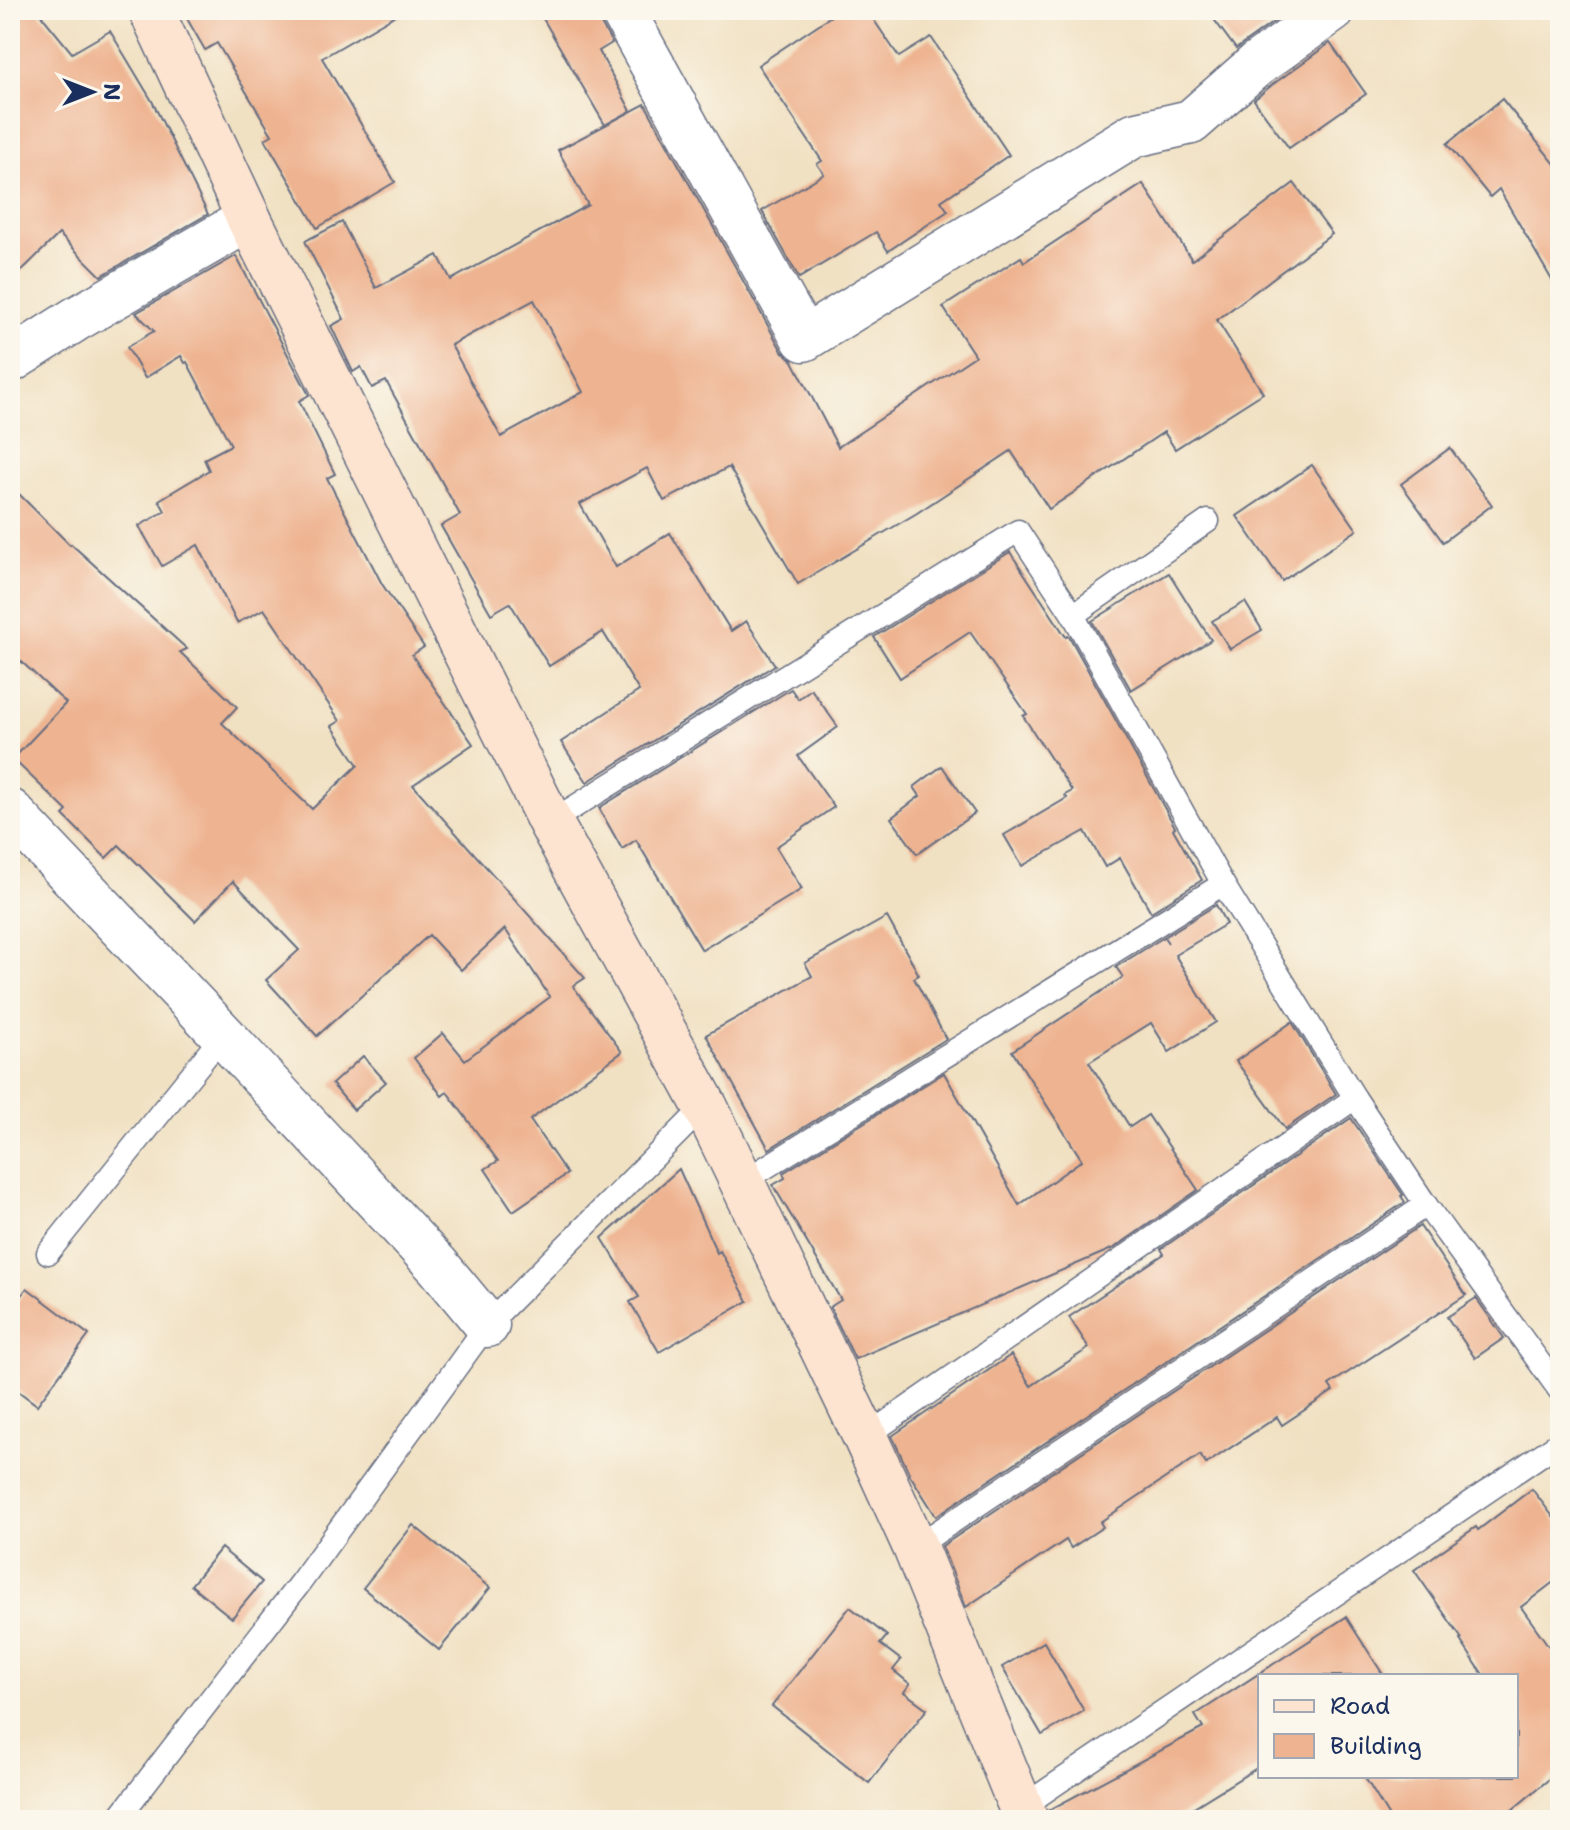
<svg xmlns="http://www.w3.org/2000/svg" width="1570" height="1830" viewBox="0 0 1570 1830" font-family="'Shantell Sans',sans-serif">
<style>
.building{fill:#eeb390;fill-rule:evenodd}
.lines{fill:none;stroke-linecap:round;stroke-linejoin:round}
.lane-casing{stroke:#666d81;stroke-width:25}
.street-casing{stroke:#666d81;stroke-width:47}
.secondary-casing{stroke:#666d81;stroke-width:47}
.lane{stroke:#fff;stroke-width:22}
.street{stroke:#fff;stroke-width:44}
.secondary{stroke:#fde4d1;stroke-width:44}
</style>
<rect width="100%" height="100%" fill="#fbf7ec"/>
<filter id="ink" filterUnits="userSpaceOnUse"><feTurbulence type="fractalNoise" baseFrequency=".0125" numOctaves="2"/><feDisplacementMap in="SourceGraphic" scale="16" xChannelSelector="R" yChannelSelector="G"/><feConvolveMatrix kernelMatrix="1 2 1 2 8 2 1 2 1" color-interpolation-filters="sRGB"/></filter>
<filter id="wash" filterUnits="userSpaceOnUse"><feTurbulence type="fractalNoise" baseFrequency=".006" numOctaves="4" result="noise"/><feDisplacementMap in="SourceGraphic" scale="32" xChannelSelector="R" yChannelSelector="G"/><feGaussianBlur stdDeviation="1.8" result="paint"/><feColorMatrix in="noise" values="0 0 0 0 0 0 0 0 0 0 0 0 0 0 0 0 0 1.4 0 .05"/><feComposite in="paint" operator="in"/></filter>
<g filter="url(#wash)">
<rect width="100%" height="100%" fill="#f1e1c3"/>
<g id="blocks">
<g class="building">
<polygon points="10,10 37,10 72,53 110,31 152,101 208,214 101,276 59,234 10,282"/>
<polygon points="182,10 404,10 322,58 395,182 317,228 265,139 272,135 217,43 205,50"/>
<polygon points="538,10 597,10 600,22 612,43 599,51 631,111 605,125"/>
<polygon points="840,10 867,10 899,57 931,37 1009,155 941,201 948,211 888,251 876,232 799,278 762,211 824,174 817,164 822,161 758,65"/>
<polygon points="1207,10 1290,10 1236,49"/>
<polygon points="1330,43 1366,94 1289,148 1254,100 1272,85"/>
<polygon points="1502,99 1560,170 1560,294 1499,189 1490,197 1447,144"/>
<path d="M645,104L782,351L793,361L838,447L975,356L943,307L1021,257L1024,262L1143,184L1192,260L1294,183L1332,234L1217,320L1263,393L1175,449L1164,432L1049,509L1011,451L917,513L798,584L729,467L664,501L647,468L580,504L616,567L670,533L731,631L746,621L775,665L587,782L561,742L639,691L603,632L549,666L510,603L491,614L441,526L460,515L386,381L372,388L361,367L353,372L331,326L344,319L305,241L342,222L376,288L438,255L451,280L588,205L558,150ZM534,300L583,392L501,437L451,345Z"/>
<polygon points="236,256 309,395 299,401 335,474 327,478 382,584 424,647 412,655 473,744 413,785 585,978 573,986 622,1052 530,1120 567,1174 513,1211 485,1169 498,1161 447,1092 442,1096 414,1058 443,1033 465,1060 550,997 505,929 461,970 429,935 317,1036 266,980 299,950 233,881 195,921 119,845 106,858 63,815 67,811 13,759 66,703 10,651 10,485 70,545 71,544 187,649 180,652 237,707 222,723 312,809 358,765 332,726 340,721 264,609 237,623 198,545 162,566 139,526 165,511 159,500 209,470 204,459 231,445 187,362 185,363 181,356 145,378 127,347 154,331 136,313"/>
<polygon points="1450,448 1492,505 1443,542 1401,484"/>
<polygon points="1312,465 1357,530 1282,581 1237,516"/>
<polygon points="1010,552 1066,637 1069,636 1175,827 1173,829 1202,880 1151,912 1120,858 1105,867 1085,831 1022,866 1004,835 1067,798 1065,795 1072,791 1023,716 1027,714 970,632 900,678 874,637"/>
<polygon points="1169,573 1211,640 1131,690 1092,621"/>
<polygon points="1245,602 1262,630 1230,649 1212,621"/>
<polygon points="791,689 798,699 811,689 838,727 798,756 834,807 776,847 802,889 702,950 636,840 622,849 599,808"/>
<polygon points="942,766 975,813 917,854 891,818 920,796 914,787"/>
<polygon points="1216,905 1226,924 1175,955 1216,1022 1169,1052 1151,1023 1089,1062 1130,1127 1148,1115 1198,1190 1114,1248 855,1359 830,1307 841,1300 773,1185 785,1178 783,1173 944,1073 1019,1205 1082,1160 1012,1051 1123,977 1116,967 1164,937 1168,943 1164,937"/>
<polygon points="887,917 919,975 914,978 946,1039 769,1149 706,1035 812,976 805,963"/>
<polygon points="1292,1022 1336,1094 1285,1129 1236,1061"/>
<polygon points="363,1056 386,1082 354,1110 332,1084"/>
<polygon points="1351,1118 1403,1195 1401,1196 1405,1202 936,1516 910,1475 892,1436 1011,1355 1031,1386 1089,1348 1069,1317 1164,1254 1161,1249"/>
<polygon points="679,1169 717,1253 720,1251 748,1301 659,1352 630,1302 639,1297 602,1238"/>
<polygon points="1420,1226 1466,1295 1329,1385 1333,1391 1282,1425 1277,1417 1206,1464 1200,1455 1100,1522 1103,1527 1071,1548 1066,1540 966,1607 942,1546"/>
<polygon points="27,1288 89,1335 37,1405 10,1385 10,1311"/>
<polygon points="1476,1298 1504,1338 1475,1358 1447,1317"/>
<polygon points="1532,1489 1560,1526 1560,1577 1521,1607 1560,1662 1560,1770 1500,1820 1391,1820 1364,1776 1516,1776 1516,1676 1484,1676 1460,1640 1462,1639 1414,1570 1476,1527 1478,1530"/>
<polygon points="413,1525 490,1588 439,1650 363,1588"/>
<polygon points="221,1548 262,1582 232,1618 191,1585"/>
<polygon points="850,1607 887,1636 880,1644 901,1660 893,1670 910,1684 904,1692 927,1709 869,1783 772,1706"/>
<polygon points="1346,1617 1384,1676 1260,1676 1260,1766 1173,1820 1050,1820 1049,1810 1203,1728 1195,1715"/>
<polygon points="1044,1642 1084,1711 1042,1735 1002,1667"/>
</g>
</g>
</g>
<g filter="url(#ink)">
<use href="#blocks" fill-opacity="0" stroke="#666d81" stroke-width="2"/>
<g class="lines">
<g class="lane-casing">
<g id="lane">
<polyline points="1073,615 1208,521"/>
<polyline points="550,822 1018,531 1073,615 1223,884 1355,1098 1426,1205 1560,1391"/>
<polyline points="742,1182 1223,884"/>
<polyline points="48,1253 223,1035"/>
<polyline points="865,1437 1355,1098"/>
<polyline points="915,1547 1426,1205"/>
<polyline points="1022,1807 1560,1442"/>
<polyline points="117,1820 300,1583 487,1325 705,1106"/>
</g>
</g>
<g class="street-casing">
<g id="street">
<polyline points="622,10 804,339 1134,135 1191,122 1256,65 1333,10"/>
<polyline points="10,361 76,319 249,219"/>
<polyline points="10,811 223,1035 438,1266 487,1325"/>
</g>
</g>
<g class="secondary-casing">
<polyline id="secondary" points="151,10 249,219 550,822 705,1106 742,1182 865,1437 915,1547 1026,1820"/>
</g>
<use href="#lane" class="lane"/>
<use href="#street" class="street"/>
<use href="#secondary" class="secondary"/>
</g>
</g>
<rect width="1570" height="1830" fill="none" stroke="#fbf7ec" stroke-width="40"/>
<rect x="1258" y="1674" width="260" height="104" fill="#fbf7ec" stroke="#a1a7b3" stroke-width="2"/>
<rect x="1274" y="1700" width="40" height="12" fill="#fde4d1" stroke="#a1a7b3" stroke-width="2"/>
<text x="1330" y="1714" font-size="24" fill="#1b2f5e">Road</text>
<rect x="1274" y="1734" width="40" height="24" fill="#eeb390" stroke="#a1a7b3" stroke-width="2"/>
<text x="1330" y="1754" font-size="24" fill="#1b2f5e">Building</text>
<g transform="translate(92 92) rotate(90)" stroke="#fbf7ec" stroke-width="6" paint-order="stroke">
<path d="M0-6L14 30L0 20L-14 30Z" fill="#1b2f5e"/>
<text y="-12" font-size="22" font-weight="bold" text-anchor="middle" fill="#1b2f5e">N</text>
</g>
</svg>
